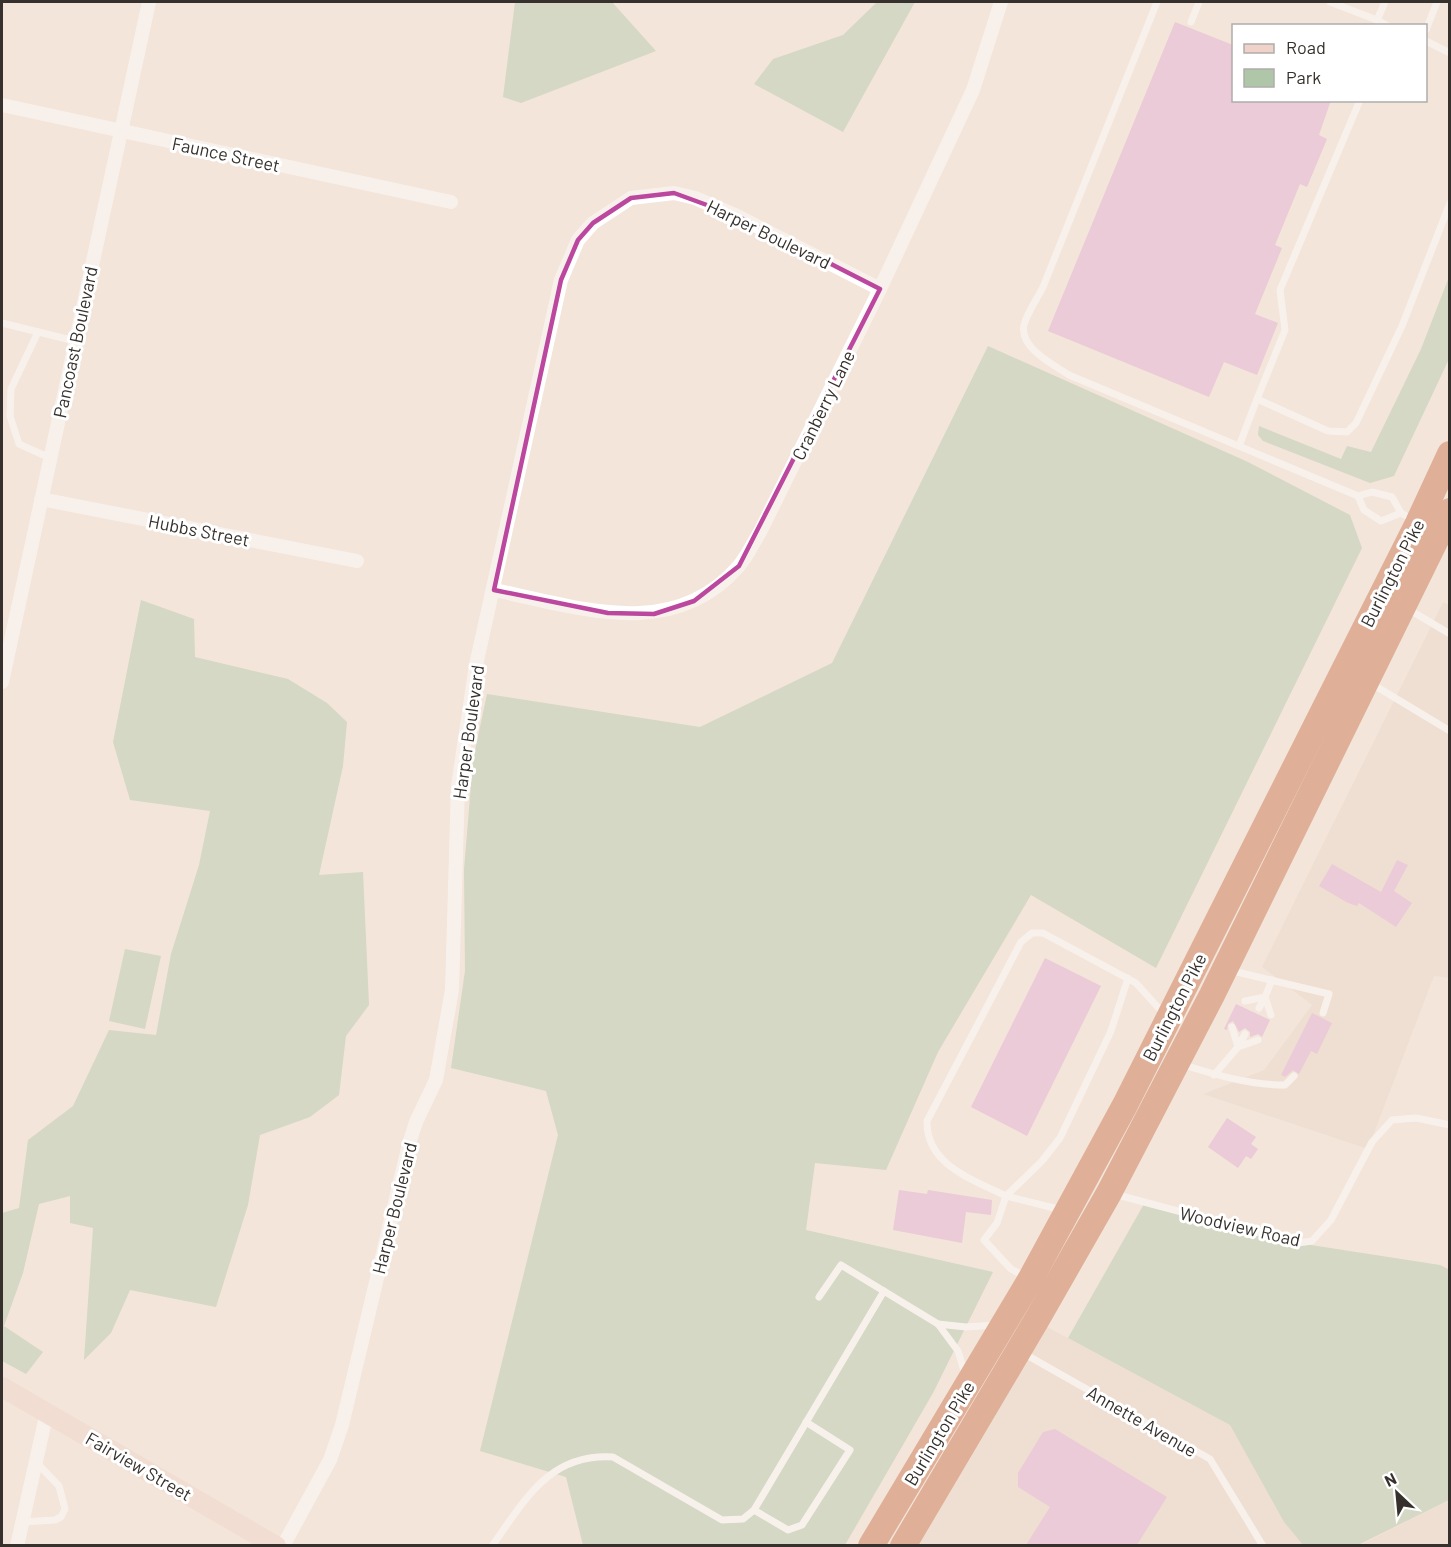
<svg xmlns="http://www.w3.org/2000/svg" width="1451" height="1547" viewBox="0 0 1451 1547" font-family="Barlow,sans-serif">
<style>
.built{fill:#ebd8c8}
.green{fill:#afc7a8}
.building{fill:#e1aad2}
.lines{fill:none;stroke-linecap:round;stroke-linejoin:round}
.lane{stroke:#fff;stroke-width:7}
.street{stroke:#fff;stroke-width:14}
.secondary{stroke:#efd3c8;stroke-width:20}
.highway{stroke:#c96d46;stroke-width:26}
.marked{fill:none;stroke:#bb479f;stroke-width:4.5;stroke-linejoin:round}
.labels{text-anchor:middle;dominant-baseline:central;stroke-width:6;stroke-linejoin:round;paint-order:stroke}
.street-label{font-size:18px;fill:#36312d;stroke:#fff}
</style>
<rect width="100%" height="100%" fill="#f3e5da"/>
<g class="built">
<polygon points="1443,602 1449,605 1449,978 1434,976 1368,1149 1203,1094 1264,1070 1312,1005 1262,967"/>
<polygon points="1036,1321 1230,1425 1284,1522 1303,1545 903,1546"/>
<polygon points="1449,1500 1449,1545 1358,1546"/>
</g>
<g class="green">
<polygon points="515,2 612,2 656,51 521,103 503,97"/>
<polygon points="877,2 915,2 843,132 754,84 773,59 843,35"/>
<polygon points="1449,277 1449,359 1394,476 1370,483 1263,441 1258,435 1259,426 1341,459 1347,446 1371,452 1421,349"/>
<polygon points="988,346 1248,462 1350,515 1362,548 1156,968 1031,895 938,1052 886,1170 815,1163 806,1230 993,1272 933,1393 845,1545 583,1545 566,1477 480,1451 558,1135 546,1091 451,1068 465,971 464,870 473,760 487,694 700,727 832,663"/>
<polygon points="141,600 194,619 195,657 288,679 327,703 347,722 343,766 319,875 363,872 369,1005 346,1036 339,1095 310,1117 260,1135 248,1205 216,1307 130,1290 111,1333 84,1360 93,1228 70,1223 70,1196 39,1204 23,1273 4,1326 43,1352 26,1374 2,1361 2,1213 19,1208 28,1140 73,1106 109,1030 156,1035 171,954 199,865 210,811 130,800 113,742"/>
<polygon points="125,949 161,956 145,1029 109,1021"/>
<polygon points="1144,1204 1298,1243 1440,1265 1450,1270 1449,1500 1358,1545 1303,1545 1284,1522 1230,1425 1068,1338"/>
</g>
<g class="building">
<polygon points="1175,22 1233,45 1233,100 1331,100 1319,135 1327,139 1307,187 1300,184 1275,245 1282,248 1255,314 1278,323 1257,375 1224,362 1209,397 1048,331"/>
<polygon points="1397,860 1408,865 1394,891 1412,903 1396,927 1359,903 1357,906 1348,903 1319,886 1332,864 1381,892"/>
<polygon points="1045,958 1101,986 1027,1136 971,1107"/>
<polygon points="1236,1004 1270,1020 1262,1037 1258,1034 1250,1037 1250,1032 1245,1028 1239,1032 1233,1021 1228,1024 1227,1030 1224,1029"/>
<polygon points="1312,1013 1332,1023 1317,1054 1311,1051 1299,1074 1293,1070 1285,1077 1281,1075"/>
<polygon points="1227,1118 1256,1137 1251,1144 1258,1149 1251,1159 1246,1156 1238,1168 1208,1147"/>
<polygon points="899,1190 927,1194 928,1190 992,1200 991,1215 966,1212 962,1243 893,1230"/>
<polygon points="1055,1429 1167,1497 1137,1545 1026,1545 1050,1507 1018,1487 1018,1473 1043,1432"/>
</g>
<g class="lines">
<g class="lane">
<path d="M1157,2L1043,287C1037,299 1027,313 1024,325C1019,348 1054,365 1069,375L1358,496L1372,492L1392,497L1401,513L1415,521"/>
<polyline points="1330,2 1377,20"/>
<polyline points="1385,2 1377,20 1388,26"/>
<polyline points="1191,22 1199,2"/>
<polyline points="1426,30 1437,2"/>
<polyline points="1426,41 1450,53"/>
<polyline points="2,323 75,341"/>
<polyline points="38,332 11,389 10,416 19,444 50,458"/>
<polyline points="1257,399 1285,330 1280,290 1360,100"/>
<polyline points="1239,446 1257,399 1328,431 1347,432 1356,423 1402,326 1450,203"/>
<polyline points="1358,496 1364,510 1381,521 1401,513"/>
<polyline points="1408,609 1450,634"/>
<polyline points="1372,684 1450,731"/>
<polyline points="1229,970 1329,994 1323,1013"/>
<path d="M1128,978L1111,1031L1060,1138L1042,1161L1006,1196C972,1179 926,1165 927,1121L1021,942L1032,933H1043L1136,983L1164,1014"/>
<polyline points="1265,997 1271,1015"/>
<polyline points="1245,1001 1265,997 1272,980"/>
<polyline points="1259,1008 1265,997"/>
<polyline points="1238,1047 1258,1040"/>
<polyline points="1238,1047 1245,1034"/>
<path d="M1181,1064C1215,1075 1250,1085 1285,1085L1294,1076"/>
<polyline points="1214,1075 1238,1047 1232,1027"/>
<polyline points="1114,1194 1298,1243 1312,1241 1331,1220 1372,1142 1392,1120 1416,1118 1450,1125"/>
<polyline points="1026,1277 1011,1269 984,1240 997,1223 1006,1196 1062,1210"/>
<polyline points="819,1297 841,1265 938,1324"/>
<polyline points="1023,1353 1210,1459 1263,1546"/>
<polyline points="965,1374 958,1351 938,1324 966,1327 996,1325"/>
<polyline points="754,1510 788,1530 802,1525 850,1450 806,1422"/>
<polyline points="22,1522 55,1520 61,1517 65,1509 59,1486 36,1462"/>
<path d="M492,1546C525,1500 549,1453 613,1457L722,1520L743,1519L754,1510L884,1291"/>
</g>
<g class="street">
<polyline points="2,105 451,202"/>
<polyline points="41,499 357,561"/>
<path d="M494,590C578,607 672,642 738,567C747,557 753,543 760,532L880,289L973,90L1001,2"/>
<polyline points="2,682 149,2"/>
<polyline points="17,1546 47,1412"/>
<polyline points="283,1546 330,1460 342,1425 409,1144 416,1122 436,1080 452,990 458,786 476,665 561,280 578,240 593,223 631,198 674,193 695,198 737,216 880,289"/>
</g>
<polyline class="secondary" points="2,1387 276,1546"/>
<g class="highway">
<polyline points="871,1546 1030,1280 1125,1105 1418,523 1450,454"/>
<polyline points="903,1546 1036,1321 1109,1193 1212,995 1450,511"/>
</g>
</g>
<path d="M0 0H1451V1547H0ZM674,193L737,216L880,289L739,566L694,601L654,614L608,613L494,590L561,280L578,240L593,223L631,198Z" fill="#f3e5da" fill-opacity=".55" fill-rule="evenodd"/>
<path class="marked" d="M674,193L737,216L880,289L739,566L694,601L654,614L608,613L494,590L561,280L578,240L593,223L631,198Z"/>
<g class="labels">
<g class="street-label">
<text transform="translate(226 154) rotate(12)">Faunce Street</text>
<text transform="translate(769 234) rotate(26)">Harper Boulevard</text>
<text transform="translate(75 342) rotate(-78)">Pancoast Boulevard</text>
<text transform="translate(823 405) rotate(-64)">Cranberry Lane</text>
<text transform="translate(199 530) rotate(11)">Hubbs Street</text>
<text transform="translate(1392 573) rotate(-63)">Burlington Pike</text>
<text transform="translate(468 732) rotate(-82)">Harper Boulevard</text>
<text transform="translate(1174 1007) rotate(-63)">Burlington Pike</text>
<text transform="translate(394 1208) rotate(-76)">Harper Boulevard</text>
<text transform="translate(1240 1226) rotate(13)">Woodview Road</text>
<text transform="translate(1142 1421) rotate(30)">Annette Avenue</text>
<text transform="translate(939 1433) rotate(-59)">Burlington Pike</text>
<text transform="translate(139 1466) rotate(30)">Fairview Street</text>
</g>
</g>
<rect width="1451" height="1547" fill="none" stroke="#36312d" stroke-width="6"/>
<rect x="1232" y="24" width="195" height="78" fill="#ffffff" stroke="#afadab" stroke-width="1.5"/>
<rect x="1244" y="44" width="30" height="9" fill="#efd3c8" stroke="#afadab" stroke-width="1.5"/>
<text x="1286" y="54" font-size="18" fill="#36312d">Road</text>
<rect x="1244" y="69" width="30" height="18" fill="#afc7a8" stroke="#afadab" stroke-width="1.5"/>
<text x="1286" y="84" font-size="18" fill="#36312d">Park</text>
<g transform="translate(1397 1493) rotate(334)" stroke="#ffffff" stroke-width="4.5" paint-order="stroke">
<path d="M0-4.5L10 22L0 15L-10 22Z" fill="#36312d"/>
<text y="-9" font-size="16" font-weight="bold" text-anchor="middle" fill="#36312d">N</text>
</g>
</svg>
